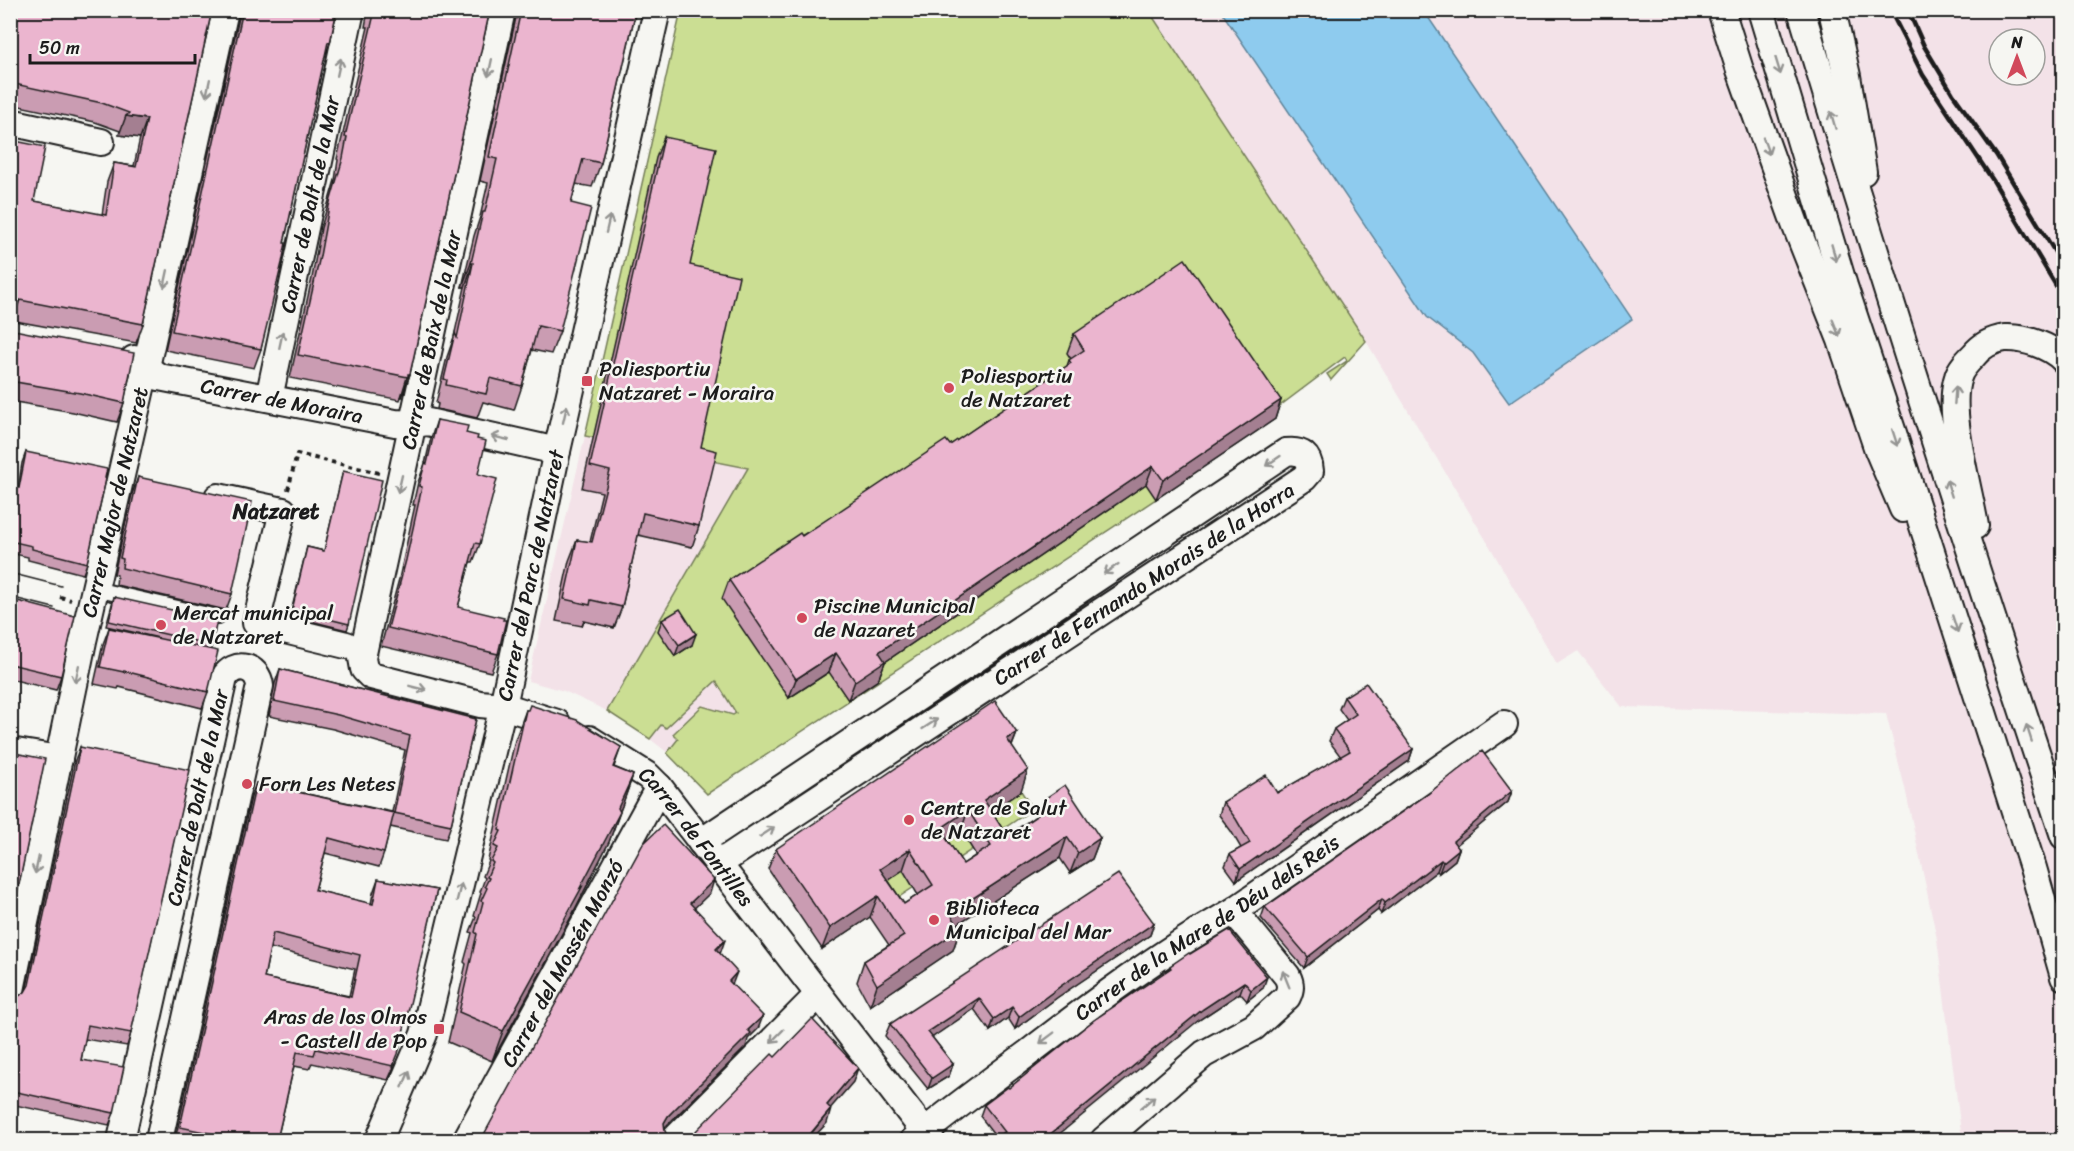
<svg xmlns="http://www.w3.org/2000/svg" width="2074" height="1151" viewBox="0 0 2074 1151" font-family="Sriracha,sans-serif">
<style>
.built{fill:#f3e2e8;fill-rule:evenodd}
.green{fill:#cbde93;stroke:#747d58;stroke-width:1.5}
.water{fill:#8ecbee;stroke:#60859a;stroke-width:1.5}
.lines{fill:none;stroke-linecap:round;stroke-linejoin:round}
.lane-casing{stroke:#1c1c1c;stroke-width:18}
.street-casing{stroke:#1c1c1c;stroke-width:30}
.path{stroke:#1c1c1c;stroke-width:4;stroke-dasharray:4.5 4.5;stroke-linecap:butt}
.lane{stroke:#f6f6f2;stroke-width:14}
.street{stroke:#f6f6f2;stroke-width:26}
.tram{stroke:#1c1c1c;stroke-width:1.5}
.rail{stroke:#1c1c1c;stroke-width:4.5}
.wall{fill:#ca9cb2;stroke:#1c1c1c;stroke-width:1.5;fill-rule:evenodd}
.shaded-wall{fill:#a47f91;stroke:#1c1c1c;stroke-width:1.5}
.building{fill:#ebb5cf;stroke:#1c1c1c;stroke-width:1.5;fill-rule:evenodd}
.oneway{stroke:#949492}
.poi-dot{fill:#d1495b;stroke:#f6f6f2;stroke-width:2}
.labels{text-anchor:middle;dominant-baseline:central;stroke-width:5;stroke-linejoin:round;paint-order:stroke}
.street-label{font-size:21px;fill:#1c1c1c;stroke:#f6f6f2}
.poi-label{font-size:21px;fill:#1c1c1c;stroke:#f6f6f2;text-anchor:start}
.neighbourhood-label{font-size:22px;font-weight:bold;fill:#1c1c1c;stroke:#f6f6f2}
</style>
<rect width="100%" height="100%" fill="#f6f6f2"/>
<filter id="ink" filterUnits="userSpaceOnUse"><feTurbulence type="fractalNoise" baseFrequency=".0167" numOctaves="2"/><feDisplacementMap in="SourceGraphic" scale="12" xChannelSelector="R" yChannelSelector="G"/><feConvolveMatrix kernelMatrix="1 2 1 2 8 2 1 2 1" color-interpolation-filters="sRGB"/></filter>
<g filter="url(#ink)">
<g class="built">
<path d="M1149,11H2063V1140H1962L1937,939L1905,788L1886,714L1622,707L1578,651L1557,664L1489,545L1366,341L1176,56L1171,43ZM1999,39H2035V75H1999Z"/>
<polygon points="585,436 748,468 667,606 737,713 672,756 641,732 607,711 564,691 528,681"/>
</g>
<g class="green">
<polygon points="681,11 1149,11 1366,341 1331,380 1327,374 1347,361 1345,357 1156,499 707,794 667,753 678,739 673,734 702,706 733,715 736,713 716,681 666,728 661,725 650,739 607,711 748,468 585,436"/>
<polygon points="1021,791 1033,809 944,868 932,850"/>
<polygon points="908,866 920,883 884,907 873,890"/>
</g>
<polygon class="water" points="1221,11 1424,11 1632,319 1509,403 1473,353 1427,317"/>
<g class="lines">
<g class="lane-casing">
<polyline id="lane" points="95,589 217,617"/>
</g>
<g class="street-casing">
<g id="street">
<polyline points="502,10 362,658 364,669 371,676 480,704 503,706 557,723"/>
<polyline points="1721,10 1740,70 1795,224 1841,340 1878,450 1903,509"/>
<polyline points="1761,10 1844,286 1893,433 2033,868 2064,977"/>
<path d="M1801,10C1884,287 1973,562 2064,836"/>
<polyline points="1832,10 1847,76 1863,172"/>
<polyline points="10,122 101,142"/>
<path id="s1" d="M134,359L159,377L395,423L413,424L428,422L557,451"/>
<path id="s2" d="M269,398L351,10"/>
<polyline points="218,497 283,511 256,623 346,645"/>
<path d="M1975,526C1969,489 1946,411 1958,377C1960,369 1968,361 1974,355C1982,345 1992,340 2005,338C2024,337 2051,346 2064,360"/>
<path id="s3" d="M589,739L648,776L659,787L931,1140"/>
<polyline points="10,751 59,759"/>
<path d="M701,842L1286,452C1302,450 1309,456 1310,471L1304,478L718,864"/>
<path id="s4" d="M10,995L83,641L151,345L225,10"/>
<path id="s5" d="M121,1140L224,678C234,661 258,665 260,686L159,1140"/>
<path id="s6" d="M379,1140L424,1034L503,706L557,451L657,10"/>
<path id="s7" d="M466,1140L659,787"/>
<polyline points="674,1140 818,995"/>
<path id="s8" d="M914,1140C951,1110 989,1082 1027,1054C1093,1003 1161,952 1234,911L1504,724"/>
<path d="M1104,1140L1204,1054L1254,1027L1287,997C1291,989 1291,984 1287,976L1234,911"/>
</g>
</g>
<g class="path">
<polyline points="288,490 297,454 379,473"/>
<polyline points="60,597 71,600"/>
</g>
<use href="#lane" class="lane"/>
<use href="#street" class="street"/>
<g class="tram">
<polyline points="10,573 61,586"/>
<polyline points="10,597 54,608"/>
</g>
<g class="rail">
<polyline points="1890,10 1923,75 1994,182 2064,299"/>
<polyline points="1908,10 1924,46 1953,94 1997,156 2064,267"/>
</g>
</g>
<g class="wall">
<polygon points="10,10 212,10 143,324 136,343 10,320 10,140 34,201 102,215 107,182 114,163 134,166 140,138 119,135 120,131 95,122 10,104"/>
<polygon points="239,10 337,10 330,43 324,59 261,349 254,368 165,350 240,13"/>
<polygon points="368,10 490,10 410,374 402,397 401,397 400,400 290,378 312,278 321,228 335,180 338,160 337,159 368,27 365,27"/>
<polygon points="516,10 636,10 601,163 592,187 576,184 571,203 560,331 551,354 532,350 522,386 514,410 483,402 477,418 437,409 438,404 436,403 447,357 454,337 465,287 462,287 474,236 480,217 488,183 480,181 517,13"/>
<polygon points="664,137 690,265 701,447 699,526 692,547 638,535 622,607 614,628 584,621 582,626 556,621 569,561 577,540 590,542 602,492 582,488 656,158"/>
<polygon points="10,328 124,403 117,422 73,412 10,401"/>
<polygon points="1074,334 1281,400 1275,419 1156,499 1146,484 885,662 878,680 848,700 829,672 789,698 722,599 729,580 950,445 1067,366 1069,360 1071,359 1067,353"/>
<polygon points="437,420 466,433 477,439 480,544 473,562 470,562 458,607 498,654 491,672 381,646 399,579 415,505 413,505 418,482 425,464 431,438"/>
<polygon points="26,452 87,563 83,574 28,560 28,557 10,553 10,486 18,488 22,463"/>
<polygon points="343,471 349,624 347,630 290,616 307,547 324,551"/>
<polygon points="138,477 232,594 226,610 116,585 117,575 114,574 132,494"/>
<polygon points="114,597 212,645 210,650 208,692 202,708 119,687 118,689 94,684 103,644 109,628 159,638 106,626"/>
<polygon points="10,599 61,676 56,690 10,679"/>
<polygon points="662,620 692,645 675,656 658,631"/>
<path d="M280,669L476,719L451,825L446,839L390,827L384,853L379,867L325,853L315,890L371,904L373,893L378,879L437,890L393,1069L388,1080L312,1063L309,1069L294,1066L277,1140H175L251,797L256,783L392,812L405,750L333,729L269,716L275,683ZM270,948L355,969L349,996L264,978Z"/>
<polygon points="1344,697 1413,749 1409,761 1236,881 1225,866 1230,854 1241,848 1231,831 1219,815 1223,802 1277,793 1341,757 1329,741 1334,729 1347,720 1339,709"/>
<polygon points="526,710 621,747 614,767 633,775 609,842 571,917 492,1061 448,1042 466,964 464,962 472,933 470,932 476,917 474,916 481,893 480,892 485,878 483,876 489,861 488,860 515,740"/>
<path d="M1017,733L1012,746L1021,791L991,811L1007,836L1037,815L1043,800L1100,838L1092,859L1070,873L1060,858L957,924L960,929L953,950L870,1006L857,982L864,961L889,945L870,917L822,949L768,869L776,849ZM961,831L976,855L963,864L947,840ZM903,870L918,895L904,904L888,880Z"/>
<polygon points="80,747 131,1033 127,1046 85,1039 81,1060 114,1113 109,1125 10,1104 10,1090 12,1083 10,1083 10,996 12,997 19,996 26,991 75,760"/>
<polygon points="1512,791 1508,802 1456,845 1459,849 1455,860 1439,873 1437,871 1381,914 1378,910 1304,968 1261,918 1265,907"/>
<polygon points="1154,923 1150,935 1058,997 1015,1029 1008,1018 990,1031 974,1009 932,1037 953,1064 949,1076 928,1089 885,1036 890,1024"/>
<polygon points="1190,954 1263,988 1247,1001 1240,993 1199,1020 997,1138 980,1116 984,1105 1009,1088 1168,970 1170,966"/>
</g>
<g class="shaded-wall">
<polygon points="126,116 147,119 140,138 119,135"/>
<polygon points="471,263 473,263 465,287 462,287"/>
<polygon points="20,300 13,319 10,320 10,302"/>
<polygon points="408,374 410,374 402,397 401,397"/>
<polygon points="1281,400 1275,419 1156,499 1163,480"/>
<polygon points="1153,466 1146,484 885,662 878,680 848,700 855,681 879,652"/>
<polygon points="696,634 692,645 675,656 679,645"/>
<polygon points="836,653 829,672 789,698 796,679"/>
<polygon points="1017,733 1009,753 1007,739"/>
<polygon points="1413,749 1409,761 1236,881 1240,869"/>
<polygon points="1028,770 1021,791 976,821 984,800"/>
<polygon points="633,775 622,806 616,820 620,812 609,842 571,917 492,1061 503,1031 580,888"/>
<polygon points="1512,791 1508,802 1448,852 1453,841"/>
<polygon points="968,810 961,831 932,850 940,829"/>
<polygon points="1067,837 1060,858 942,934 950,913"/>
<polygon points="1100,838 1092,859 1070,873 1078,853"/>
<polygon points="910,849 903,870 873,890 880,869"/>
<polygon points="1459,849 1455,860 1439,873 1443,862"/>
<polygon points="1441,860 1437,871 1381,914 1385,903"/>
<polygon points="714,880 710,893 685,917 690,903"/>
<polygon points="878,896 870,917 822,949 830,928"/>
<polygon points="1382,899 1378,910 1304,968 1308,957"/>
<polygon points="1154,923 1150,935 1058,997 1015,1029 1019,1017 1062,985"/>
<polygon points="960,929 953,950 870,1006 877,985"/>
<polygon points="725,940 720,954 716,949"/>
<polygon points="737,972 732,985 729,981"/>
<polygon points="1267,977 1263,988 1247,1001 1251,990"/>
<polygon points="1244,982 1240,993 1199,1020 1052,1140 1043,1140 1203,1009"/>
<polygon points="979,998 974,1009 924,1043 928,1032"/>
<polygon points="1012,1007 1008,1018 990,1031 994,1019"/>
<polygon points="763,1016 758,1029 748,1039 746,1047 663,1129 664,1123 668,1116 748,1030"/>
<polygon points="953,1064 949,1076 928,1089 932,1078"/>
<polygon points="858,1068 853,1082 822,1118 827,1105"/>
<polygon points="831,1109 827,1123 811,1140 806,1140"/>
</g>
<g class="building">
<polygon points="10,10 212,10 143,324 20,300 10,302 10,140 45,147 34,201 106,215 114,163 136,167 147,119 126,116 129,113 102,103 10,83"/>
<polygon points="243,10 337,10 330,43 328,42 284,243 286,243 282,263 261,349 172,331"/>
<polygon points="375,10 490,10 410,374 408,374 408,377 298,355 320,256 329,206 343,158 347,137 345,137"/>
<polygon points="521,10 636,10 601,163 583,159 571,203 591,208 560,331 538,326 522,386 490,378 486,394 446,385 447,380 444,379 455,333 457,338 473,263 471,263 483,212 485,212 497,159 489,157"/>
<polygon points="664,137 716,148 690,265 739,276 701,447 717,451 699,526 643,513 622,607 591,600 590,605 564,599 577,540 592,542 610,471 590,466"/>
<polygon points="1185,259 1281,400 1163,480 1153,466 879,652 885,661 855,681 836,653 796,679 729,580 800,533 802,536 946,440 950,445 1071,363 1069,360 1084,350 1074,334"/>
<polygon points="10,328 14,330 134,353 124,403 80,393 10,381"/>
<polygon points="437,420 468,426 466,433 478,436 477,439 486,441 478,474 497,479 480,544 475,543 458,607 504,618 503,620 506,620 498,654 388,628 406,560 422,487 419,486 425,463 427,464"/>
<polygon points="26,452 107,469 105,478 106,479 87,563 32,549 32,546 10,541 10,486 19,488"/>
<polygon points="343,471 382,480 349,624 292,610 307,547 324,551"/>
<polygon points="138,477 252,502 232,594 122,568 123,559 120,558"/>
<polygon points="114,597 217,620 212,645 109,621"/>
<polygon points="10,599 75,616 61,676 10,664"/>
<polygon points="680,609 696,634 679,645 662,620"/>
<polygon points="109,628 218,651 208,692 124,671 124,672 100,667"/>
<path d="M280,669L476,719L451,825L394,813L384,853L329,838L315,890L373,904L378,879L437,890L398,1054L393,1066L316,1049L314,1055L297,1052L277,1140H243L180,1127L256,783L394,813L410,736L338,715L274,701ZM273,933L360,955L351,997L264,978Z"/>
<polygon points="1366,683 1413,749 1240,869 1230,854 1250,843 1236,819 1223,802 1266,775 1277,793 1350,751 1334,729 1356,714 1344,697"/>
<path d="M995,701L1017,733L1007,739L1028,770L984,800L1007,836L1048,808L1043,800L1065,785L1100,838L1078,853L1067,837L950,913L960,929L877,985L864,961L904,936L878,896L830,928L776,849ZM968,810L991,846L963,864L940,829ZM910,849L933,885L904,904L880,869Z"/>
<polygon points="530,705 577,720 621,747 613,767 633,775 618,808 620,812 580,888 582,887 503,1031 459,1012 477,934 475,932 483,902 481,901 487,888 485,886 489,878 487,877 493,863 491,861 498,848 494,846 501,831 499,830 526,710 528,710"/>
<polygon points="80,747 190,770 131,1033 88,1025 81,1060 124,1067 114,1113 12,1091 17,1070 10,1069 10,996 12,997 19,996 25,992 29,985"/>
<polygon points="1482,751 1512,791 1453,841 1459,849 1443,862 1441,860 1385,903 1382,899 1308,957 1265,907 1428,794"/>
<polygon points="10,752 45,759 10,928"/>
<polygon points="663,825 714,880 690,903 725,940 716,949 737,972 729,981 763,1016 748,1030 751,1033 668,1116 664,1123 665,1131 668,1137 675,1140 481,1140 643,844"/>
<polygon points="1118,874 1154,923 1062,985 1019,1017 1012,1007 994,1019 979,998 928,1032 953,1064 932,1078 890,1024"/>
<polygon points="1229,930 1267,977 1251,990 1244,982 1203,1009 1043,1140 992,1140 1005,1132 984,1105 1008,1087 1009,1088 1094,1020 1171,968 1170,966 1189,953 1190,954"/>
<polygon points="812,1019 858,1068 827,1105 831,1109 806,1139 808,1140 684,1140 690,1137 772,1054 775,1057"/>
</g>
<defs><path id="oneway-shaft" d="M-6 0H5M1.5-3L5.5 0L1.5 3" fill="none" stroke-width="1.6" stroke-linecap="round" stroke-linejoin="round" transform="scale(1.5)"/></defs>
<g class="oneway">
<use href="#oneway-shaft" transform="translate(1778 66) rotate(73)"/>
<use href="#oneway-shaft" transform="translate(339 67) rotate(-78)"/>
<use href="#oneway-shaft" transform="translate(490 68) rotate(102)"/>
<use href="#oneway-shaft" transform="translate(208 88) rotate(102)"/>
<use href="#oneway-shaft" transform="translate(1833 120) rotate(-106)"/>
<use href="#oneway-shaft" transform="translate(1766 146) rotate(70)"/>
<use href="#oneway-shaft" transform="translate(608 224) rotate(-77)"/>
<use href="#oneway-shaft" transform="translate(1834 253) rotate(74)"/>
<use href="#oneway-shaft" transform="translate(166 279) rotate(102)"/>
<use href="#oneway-shaft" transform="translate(1836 328) rotate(68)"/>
<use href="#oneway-shaft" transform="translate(281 340) rotate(-78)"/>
<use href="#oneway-shaft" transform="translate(1955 395) rotate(-86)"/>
<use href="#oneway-shaft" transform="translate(565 414) rotate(-77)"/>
<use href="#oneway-shaft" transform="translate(500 438) rotate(-167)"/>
<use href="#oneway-shaft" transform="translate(1895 438) rotate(72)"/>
<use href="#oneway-shaft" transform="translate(1273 461) rotate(146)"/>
<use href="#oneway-shaft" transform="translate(400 484) rotate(103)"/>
<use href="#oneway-shaft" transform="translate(1949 488) rotate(-108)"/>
<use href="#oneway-shaft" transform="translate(1111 569) rotate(146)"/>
<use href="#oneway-shaft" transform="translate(1955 624) rotate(72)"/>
<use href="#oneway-shaft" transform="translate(77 674) rotate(102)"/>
<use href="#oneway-shaft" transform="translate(418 688) rotate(14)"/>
<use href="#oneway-shaft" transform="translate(930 724) rotate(-33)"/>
<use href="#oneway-shaft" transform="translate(2029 733) rotate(-108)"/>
<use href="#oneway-shaft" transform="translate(767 832) rotate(-33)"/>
<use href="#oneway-shaft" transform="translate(37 865) rotate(102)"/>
<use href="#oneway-shaft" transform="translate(459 892) rotate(-76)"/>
<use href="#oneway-shaft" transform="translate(1286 979) rotate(-112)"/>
<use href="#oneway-shaft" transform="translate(777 1036) rotate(135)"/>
<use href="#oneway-shaft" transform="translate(1047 1038) rotate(143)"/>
<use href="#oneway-shaft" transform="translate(406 1079) rotate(-67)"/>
<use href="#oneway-shaft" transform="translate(1148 1102) rotate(-41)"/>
</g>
</g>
<g class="poi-dot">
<rect x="581" y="375" width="12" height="12" rx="3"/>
<circle cx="949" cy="388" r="6"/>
<circle cx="802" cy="618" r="6"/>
<circle cx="161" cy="625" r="6"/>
<circle cx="247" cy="784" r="6"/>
<circle cx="909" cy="820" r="6"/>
<circle cx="934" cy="920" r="6"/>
<rect x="433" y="1023" width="12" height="12" rx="3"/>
</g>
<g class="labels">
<g class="street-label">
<text stroke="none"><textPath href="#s2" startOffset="198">Carrer de Dalt de la Mar</textPath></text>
<text transform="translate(431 340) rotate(-78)">Carrer de Baix de la Mar</text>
<text stroke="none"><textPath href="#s1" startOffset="156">Carrer de Moraira</textPath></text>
<text stroke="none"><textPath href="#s4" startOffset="504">Carrer Major de Natzaret</textPath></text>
<text stroke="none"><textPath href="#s6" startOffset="586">Carrer del Parc de Natzaret</textPath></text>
<text transform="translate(1144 584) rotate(-33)">Carrer de Fernando Morais de la Horra</text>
<text stroke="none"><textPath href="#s5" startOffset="351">Carrer de Dalt de la Mar</textPath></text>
<text stroke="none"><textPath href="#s3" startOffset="147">Carrer de Fontilles</textPath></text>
<text stroke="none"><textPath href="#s8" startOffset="362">Carrer de la Mare de Déu dels Reis</textPath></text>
<text stroke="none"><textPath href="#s7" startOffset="201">Carrer del Mossén Monzó</textPath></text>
</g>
<g class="poi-label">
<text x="599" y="369">Poliesportiu<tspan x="599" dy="24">Natzaret - Moraira</tspan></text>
<text x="961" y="376">Poliesportiu<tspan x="961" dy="24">de Natzaret</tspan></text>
<text x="814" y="606">Piscine Municipal<tspan x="814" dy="24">de Nazaret</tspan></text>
<text x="173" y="613">Mercat municipal<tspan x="173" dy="24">de Natzaret</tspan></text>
<text x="259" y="784">Forn Les Netes</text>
<text x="921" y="808">Centre de Salut<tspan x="921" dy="24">de Natzaret</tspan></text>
<text x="946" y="908">Biblioteca<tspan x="946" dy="24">Municipal del Mar</tspan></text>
<text x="427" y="1017" text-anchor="end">Aras de los Olmos<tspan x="427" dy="24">- Castell de Pop</tspan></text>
</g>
<g class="neighbourhood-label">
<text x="276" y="511">Natzaret</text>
</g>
</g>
<rect width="2074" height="1151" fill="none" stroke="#f6f6f2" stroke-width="36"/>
<rect x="18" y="18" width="2038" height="1115" fill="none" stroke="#1c1c1c" stroke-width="2" filter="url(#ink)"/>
<g transform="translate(2017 57)"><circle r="28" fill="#f6f6f2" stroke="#9f9f9c" stroke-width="1.5"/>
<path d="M0-4.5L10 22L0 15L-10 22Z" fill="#d1495b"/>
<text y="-9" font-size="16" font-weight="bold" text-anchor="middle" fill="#1c1c1c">N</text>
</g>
<path d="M30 54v9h165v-9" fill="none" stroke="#1c1c1c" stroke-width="3"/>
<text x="39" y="54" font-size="18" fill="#1c1c1c" stroke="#f6f6f2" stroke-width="4.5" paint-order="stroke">50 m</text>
</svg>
